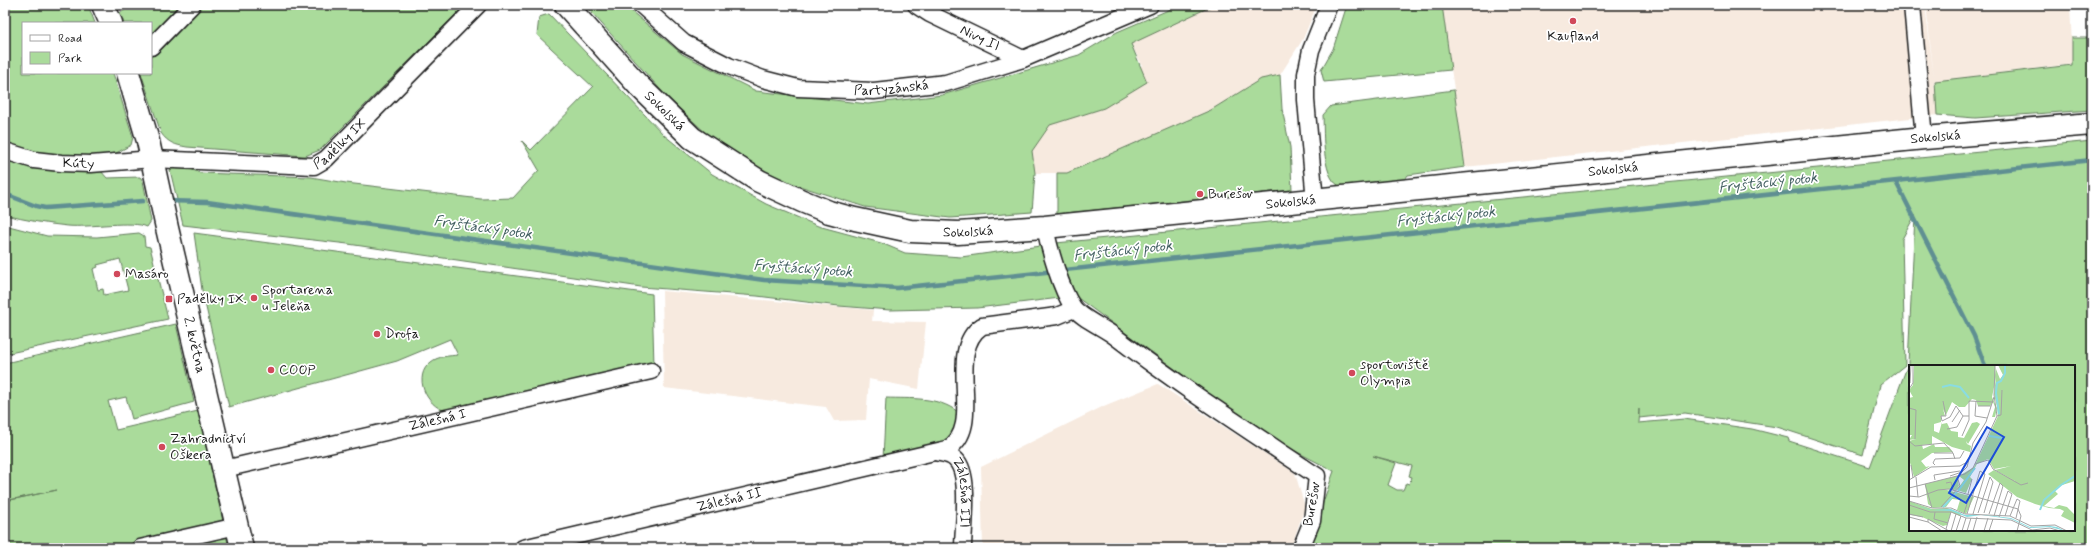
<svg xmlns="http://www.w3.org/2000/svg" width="2097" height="553" viewBox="0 0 2097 553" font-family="Mynerve,sans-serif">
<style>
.built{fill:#f7eadf}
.green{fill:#aadb9b;stroke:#637c5c;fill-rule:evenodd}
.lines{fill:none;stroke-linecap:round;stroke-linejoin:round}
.stream{stroke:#5e8f92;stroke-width:4.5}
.street-casing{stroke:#1c1c1c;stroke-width:19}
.secondary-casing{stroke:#1c1c1c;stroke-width:25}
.primary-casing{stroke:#1c1c1c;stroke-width:25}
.street{stroke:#fff;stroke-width:16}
.secondary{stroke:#fff;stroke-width:22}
.primary{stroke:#fff;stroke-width:22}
.poi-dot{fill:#d1495b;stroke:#fff;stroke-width:1.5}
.labels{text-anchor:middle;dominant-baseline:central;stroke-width:3.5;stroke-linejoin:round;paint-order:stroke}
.poi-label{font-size:14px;fill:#1c1c1c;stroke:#fff;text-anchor:start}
.street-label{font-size:14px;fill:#1c1c1c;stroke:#fff}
.water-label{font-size:15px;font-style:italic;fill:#425f61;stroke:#fff}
.inset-river{fill:none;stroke:#8adce1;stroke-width:2}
.inset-road{fill:none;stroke:#a4a4a4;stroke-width:1}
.view{fill:#1d4ed8;fill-opacity:0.15;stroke:#1d4ed8;stroke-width:2}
.inset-edge{fill:none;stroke:#1c1c1c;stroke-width:2}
</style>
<rect width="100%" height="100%" fill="#fff"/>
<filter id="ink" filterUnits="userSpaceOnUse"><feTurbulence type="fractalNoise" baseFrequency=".025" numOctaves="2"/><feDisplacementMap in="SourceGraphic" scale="8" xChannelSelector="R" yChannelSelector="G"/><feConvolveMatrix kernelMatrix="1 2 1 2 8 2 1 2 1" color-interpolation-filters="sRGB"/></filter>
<g filter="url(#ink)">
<g class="built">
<polygon points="1214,5 1317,5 1303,39 1280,75 1261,79 1211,110 1067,173 1035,173 1031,151 1050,125 1104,108 1142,65 1131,44"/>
<polygon points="1442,5 1925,5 1934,78 1926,5 2070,5 2073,64 1934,81 1938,115 1465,167"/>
<polygon points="662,291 873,310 872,321 926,322 919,389 869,379 866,420 834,421 826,407 664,388"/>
<polygon points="1158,384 1295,473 1305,507 1291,548 983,548 981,467 1106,405"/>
</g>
<g class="green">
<polygon points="5,5 88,5 95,23 23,23 23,73 113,73 133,137 131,145 107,158 30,153 5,143"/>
<polygon points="123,5 186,5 151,40 151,23 123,23 119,13 125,10"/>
<path d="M199,5H465L320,150L305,156L187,147C175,145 168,143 161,133L141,73H151V54Z"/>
<polygon points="585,5 624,5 682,54 756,91 868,104 942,95 1079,55 1117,32 1180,5 1214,5 1131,44 1147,82 1104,108 1050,125 1032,151 1035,173 1032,212 950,218 865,207 787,182 721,147 667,97"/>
<polygon points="1347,5 1442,5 1451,70 1324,82 1321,70 1333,49"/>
<path d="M549,14L664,135L712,174L766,204L818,226L881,243L905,253L961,257L1040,246L1060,298L977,308L890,310L839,306L757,296L641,287L348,244L183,225L170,170C180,163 190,169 200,173L311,177L346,183L481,199L513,198L539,170L522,141L531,150L593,87L537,35L539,17Z"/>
<polygon points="2072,38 2092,38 2092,110 1975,118 1937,115 1935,81 2072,65"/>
<polygon points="1280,75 1282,109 1290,147 1292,190 1057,214 1057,173 1067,173 1211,110 1261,79"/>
<path d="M1454,90L1465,167L1408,175L1405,179C1392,181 1354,189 1343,187C1321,183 1324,133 1323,115L1331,106Z"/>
<path d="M2092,141V548H1307L1334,471L1268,437L1075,296L1056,243ZM1915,215L1908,364L1870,467L1789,441L1788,438L1752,429L1684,419L1638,423L1639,408V418L1685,413L1777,427L1863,455L1880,385L1905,365L1902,239ZM1910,366H2074V530H1910ZM1373,456L1412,466L1409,476L1412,477L1409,484L1406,483L1403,490H1397L1388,485L1396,463Z"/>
<path d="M5,157L100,170L107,178L140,177L143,181L151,221L147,227C133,220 88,228 68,226C47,224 25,220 5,215Z"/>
<path d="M5,225L47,236L97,237L139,233L144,236L145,246L150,247L168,319L5,354ZM120,259L128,290L104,295L103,289L98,290L93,269L98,267L97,265Z"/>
<path d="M194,233L652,294L654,366L446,411C426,406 412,376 431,362C438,356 450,356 458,355L450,339L397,361L229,407L202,290Z"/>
<polygon points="176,324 194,402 132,419 126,397 108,401 116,430 198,411 229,548 5,548 5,501 57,490 5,501 5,363"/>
<path d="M886,398C911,399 937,396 958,412L956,434L942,446L883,459Z"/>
</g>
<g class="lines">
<g class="stream">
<polyline points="1896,182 1974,336 1985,366"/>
<polyline points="5,194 36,206 45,208 143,201"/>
<polyline points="166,201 207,202 764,280 897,288 2092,160"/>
</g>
<g class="street-casing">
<g id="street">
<path id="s1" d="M641,5L684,43L729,66L763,79L798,88L874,91L946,83L1023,59L1150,5"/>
<path id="s2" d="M916,5L930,14L1023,59"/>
<polyline points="1912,5 1924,138"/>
<polyline points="151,47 192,5"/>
<path id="s3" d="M5,151L34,160L61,163L91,164L152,159L314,166L326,159L478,5"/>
<polyline points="1315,201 1306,100 1306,74 1311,50 1329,5"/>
<path d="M1045,227C1049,248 1061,290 1073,307C1080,317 1102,327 1113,335C1178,385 1248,430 1317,476L1312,521L1301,548"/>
<path id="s4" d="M936,452C943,454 951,454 956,460C971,475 963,527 963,548"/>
<path id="s5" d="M224,469L651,371"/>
<polyline points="140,548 237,526"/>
<path id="s6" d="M523,548L947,449C987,427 943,352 982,326L1057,316L1074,309"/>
</g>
</g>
<g class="secondary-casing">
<g id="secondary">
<polyline points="103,5 111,23"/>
<path id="s7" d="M128,73L148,141L167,228L242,548"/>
</g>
</g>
<g class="primary-casing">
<g id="primary">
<path id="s8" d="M566,5L638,85L692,138L759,181L802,201L829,212L855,219L910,231L958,233L1045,227L1924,138L2092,124"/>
</g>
</g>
<use href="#street" class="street"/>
<use href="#secondary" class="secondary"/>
<use href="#primary" class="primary"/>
</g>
</g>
<g class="poi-dot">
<circle cx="1573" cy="21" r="4"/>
<circle cx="1200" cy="194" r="4"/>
<circle cx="117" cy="274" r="4"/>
<circle cx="254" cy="298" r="4"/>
<rect x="165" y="295" width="8" height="8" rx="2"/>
<circle cx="377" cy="334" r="4"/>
<circle cx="271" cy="370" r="4"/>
<circle cx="1352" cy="373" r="4"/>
<circle cx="162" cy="447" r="4"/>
</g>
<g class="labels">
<g class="poi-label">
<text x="1573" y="36" text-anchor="middle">Kaufland</text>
<text x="1208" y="194">Burešov</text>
<text x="125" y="274">Masáro</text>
<text x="262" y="290">Sportarena<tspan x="262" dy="16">u Jeleňa</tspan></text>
<text x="177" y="299">Padělky IX.</text>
<text x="385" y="334">Drofa</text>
<text x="1360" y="365">sportoviště<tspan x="1360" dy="16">Olympia</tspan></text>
<text x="279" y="370">COOP</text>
<text x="170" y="439">Zahradnictví<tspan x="170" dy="16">Oškera</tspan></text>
</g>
<g class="street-label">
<text stroke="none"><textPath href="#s2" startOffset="72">Nivy II</textPath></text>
<text stroke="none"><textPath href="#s1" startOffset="274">Partyzánská</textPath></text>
<text stroke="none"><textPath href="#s8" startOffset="145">Sokolská</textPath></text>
<text stroke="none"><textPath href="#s8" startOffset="1453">Sokolská</textPath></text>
<text stroke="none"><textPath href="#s3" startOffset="345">Padělky IX</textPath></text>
<text stroke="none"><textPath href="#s3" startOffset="75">Kúty</textPath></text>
<text stroke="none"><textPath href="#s8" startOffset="1129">Sokolská</textPath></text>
<text stroke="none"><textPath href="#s8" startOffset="805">Sokolská</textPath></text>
<text stroke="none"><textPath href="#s8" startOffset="481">Sokolská</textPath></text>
<text stroke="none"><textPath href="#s7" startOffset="280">2. května</textPath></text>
<text stroke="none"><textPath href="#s5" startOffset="219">Zálešná I</textPath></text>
<text stroke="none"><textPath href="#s4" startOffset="56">Zálešná III</textPath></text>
<text stroke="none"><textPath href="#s6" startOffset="212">Zálešná II</textPath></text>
<text transform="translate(1312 504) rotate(-80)">Burešov</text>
</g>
<g class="water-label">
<text transform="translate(1768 183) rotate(-6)">Fryštácký potok</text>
<text transform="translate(1446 217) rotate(-6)">Fryštácký potok</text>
<text transform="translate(483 228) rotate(8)">Fryštácký potok</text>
<text transform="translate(1123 251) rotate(-6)">Fryštácký potok</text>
<text transform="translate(803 269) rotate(4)">Fryštácký potok</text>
</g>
</g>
<g transform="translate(1909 365)">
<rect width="166" height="166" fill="#fff"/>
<path d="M5,0H86L87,10V4L91,14L94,10L89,0H166V116L150,121L146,126L149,129L135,141L145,143L150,140L158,142L166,150V158L152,151L155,146L151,144L140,143L126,139L108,132L79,109L85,105L106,116L86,105L102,101L85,104L79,94L68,99L61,112L63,114L57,128L48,125L55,115L50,111L65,102L89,51L88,42L85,29L87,12L83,32L88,43L86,52H83L86,42L84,37L81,41H69L67,35L63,34L56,42H50L43,37L37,50L34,44L36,51H32V57L25,59V66L30,68L33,57V59L38,58L42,66L49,67V72L55,73L63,58L68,57L71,59L59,79L57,76L58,79L62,81L61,87L43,82L23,71V79L13,80L14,84L25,79L26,82H40L44,87L23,88L19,91L12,96L17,102L21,101L5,112L0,94V76L7,74L0,75L3,70H0V62H5H0V33L4,32L0,25L4,20ZM48,111L50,121L47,125L34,124L65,132L57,149L48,145L51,135L43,134L37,142L24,143L19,139L16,119ZM0,136L23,144L38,143L52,148L51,151L42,147L38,160L34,161L13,152L1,150L0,153Z" fill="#aadb9b"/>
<path d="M0,138L23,145L42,144L56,150H77L102,153L121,162L141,161L148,162L156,166L141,162L121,163L102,154L72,150L58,152L42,146L21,145Z" fill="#8adce1"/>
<path class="inset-river" d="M33,22L41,20L51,22L60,33M90,49L87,28L88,18L92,16L96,8V0M80,71L93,73M152,120L166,111M49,126L66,103M34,142L48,127M131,145L135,135L152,120"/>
<path class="inset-road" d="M1,18L2,0M0,24L4,18V0M34,36L37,51M67,36L66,51L78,53M69,41H82M0,43L7,45L6,74M37,51H32L33,56L41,52L47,41L54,51H60M88,51L92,50L93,25M43,57L51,45M38,64L48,62L54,51M53,71L60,55V36L84,37M0,76L6,81L35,78L44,88M25,88H44L46,94M66,99L79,95L84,104L112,120L119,118M2,100L4,113M26,100L24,98L26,94L51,93L55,86M41,111L53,107L58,102L64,78L77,57L85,32M7,112L9,132M0,115L22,102L51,101L60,96M26,115L25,110L51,106M37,118L42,117L44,125M16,119L23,143M0,123L56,109L64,103L88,51L85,30L86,0M59,129L63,114M0,131L10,132L29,125L40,124L109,144L112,151L108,166M0,136L23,143H42L56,149L101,151L122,161L146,160L158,166M0,140L21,147H42L57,153L102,155L123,165L141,163L151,166M32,142L51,121L48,111M26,147L25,154L39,158M55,148L61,130M69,148L81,112L84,117L75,148M0,149L14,152M58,149L71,106M64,149L76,109L71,106M80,149L91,118L94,121L85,151M101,151L108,134L111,136L107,153M0,152L19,157L33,166M90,152L99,126L103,129L96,151M19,157V154L40,166M37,164L42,147M42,166L47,149M47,166L52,151M53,166L57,153M58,166L62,153M64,166L68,152M75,166L79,153M80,166L84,154"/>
<path class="view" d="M78,62L95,72L57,138L40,128Z"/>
<rect width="166" height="166" class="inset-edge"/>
</g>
<rect width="2097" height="553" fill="none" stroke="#fff" stroke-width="20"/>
<rect x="10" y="10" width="2077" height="533" fill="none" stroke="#1c1c1c" stroke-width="1.5" filter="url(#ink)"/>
<rect x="22" y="22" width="130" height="52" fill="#ffffff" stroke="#a4a4a4"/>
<rect x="30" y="35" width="20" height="6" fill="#ffffff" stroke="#a4a4a4"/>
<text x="58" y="42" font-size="12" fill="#1c1c1c">Road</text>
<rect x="30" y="52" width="20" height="12" fill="#aadb9b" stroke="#a4a4a4"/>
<text x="58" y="62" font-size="12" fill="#1c1c1c">Park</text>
</svg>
